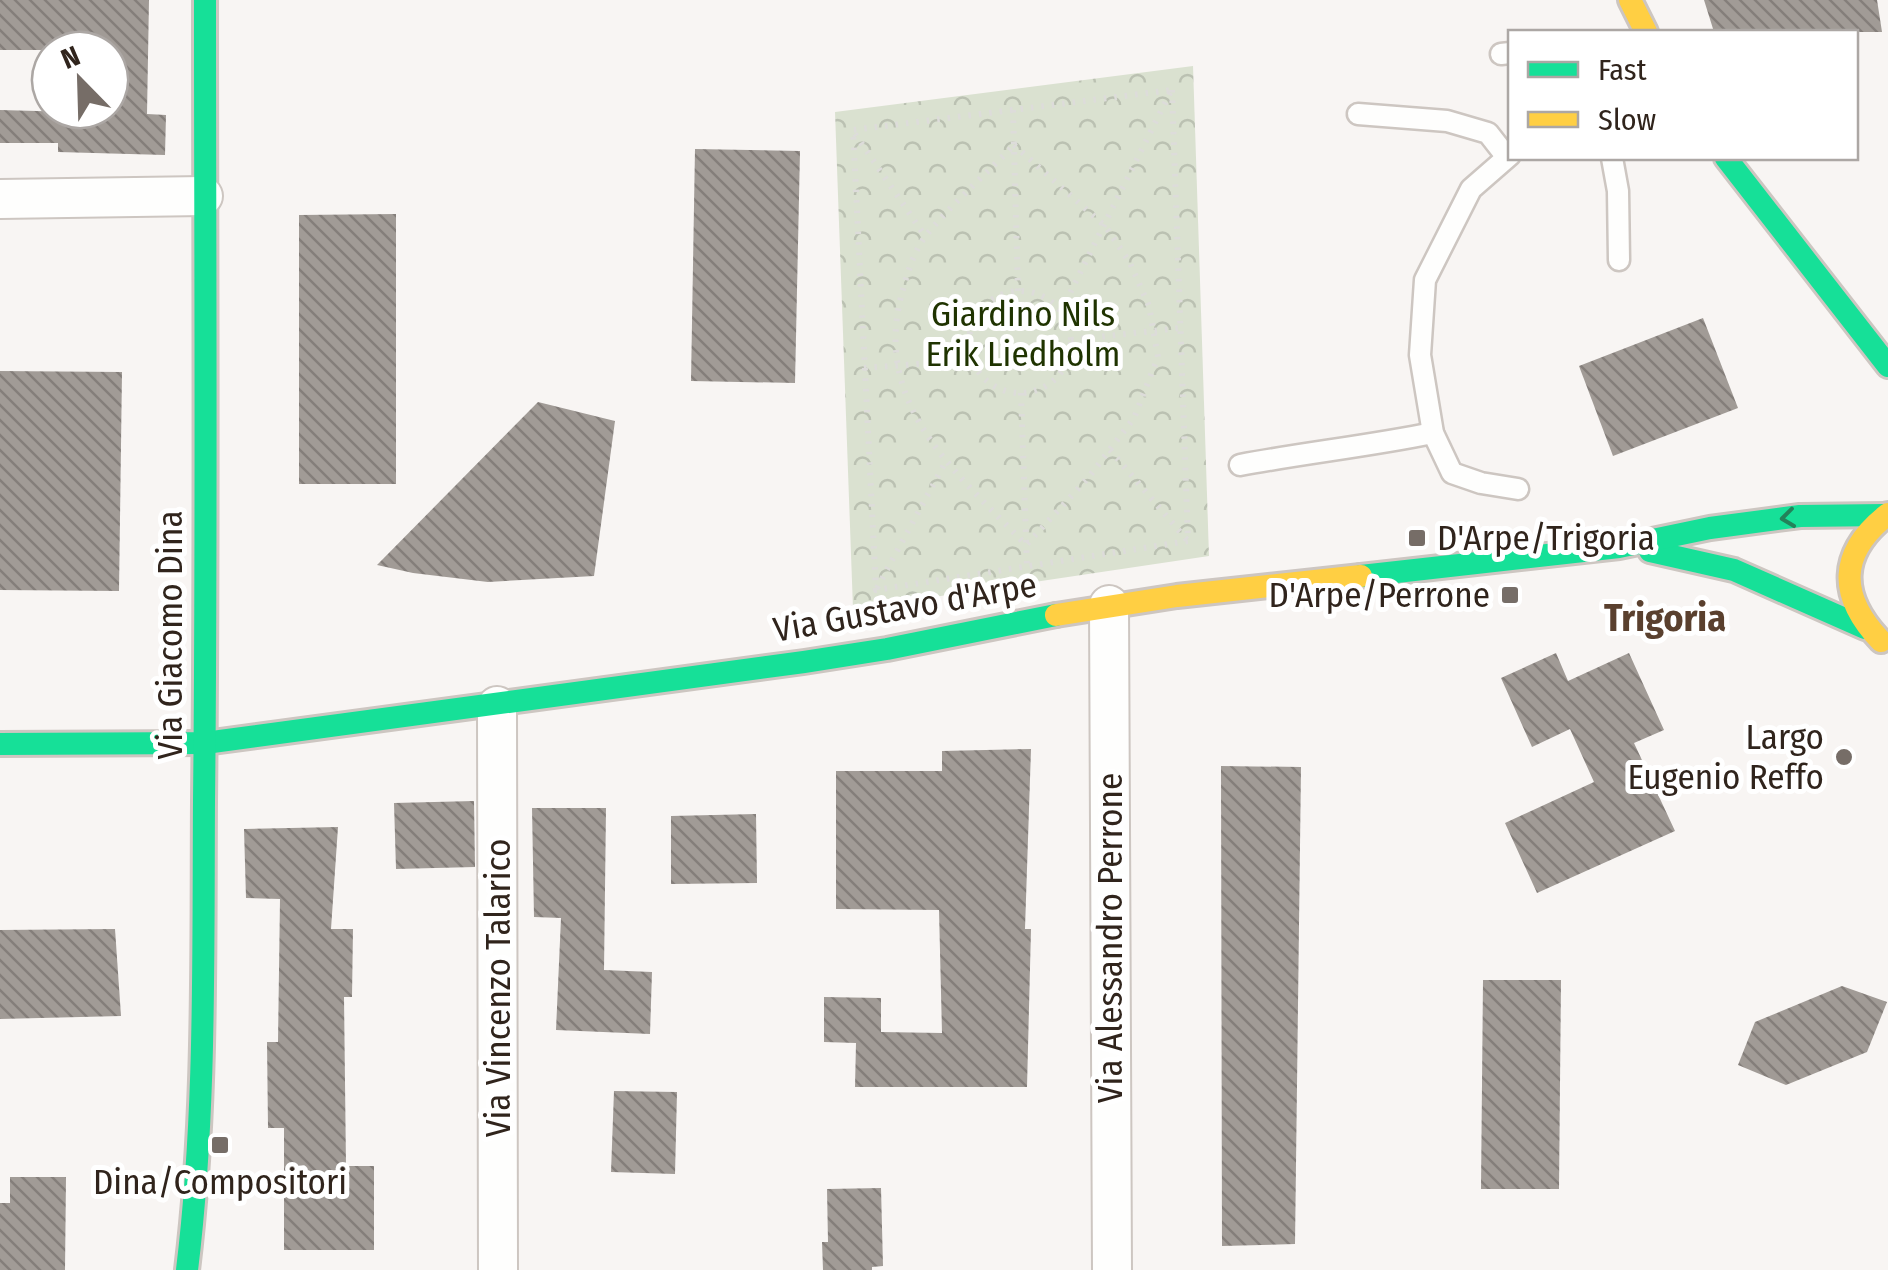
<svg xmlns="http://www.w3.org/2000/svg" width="1888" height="1270" viewBox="0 0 1888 1270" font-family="'Fira Sans Condensed',sans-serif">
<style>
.park{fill:url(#park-crowns)}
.building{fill:url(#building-back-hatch)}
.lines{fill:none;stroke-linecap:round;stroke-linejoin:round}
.lane-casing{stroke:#cdc6c1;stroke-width:25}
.street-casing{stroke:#cdc6c1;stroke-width:42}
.fast-casing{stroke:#cdc6c1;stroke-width:28}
.slow-casing{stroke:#cdc6c1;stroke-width:28}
.path{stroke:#dddcda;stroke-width:6;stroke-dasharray:2.5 8;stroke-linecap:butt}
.lane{stroke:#fefefd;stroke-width:20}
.street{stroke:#fefefd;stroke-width:38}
.fast{stroke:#16e098;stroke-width:22}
.slow{stroke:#ffcf43;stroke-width:22}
.oneway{stroke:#23825a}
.poi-dot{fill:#766d67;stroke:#fff;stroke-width:4}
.labels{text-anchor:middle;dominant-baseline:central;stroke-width:10;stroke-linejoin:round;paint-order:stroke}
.park-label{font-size:35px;fill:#1f3300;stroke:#fff}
.poi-label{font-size:35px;fill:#30241c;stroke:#fff;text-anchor:end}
.street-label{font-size:35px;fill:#30241c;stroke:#fff}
.neighbourhood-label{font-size:38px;font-weight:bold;fill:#5a402e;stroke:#fff}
</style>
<defs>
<pattern id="park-crowns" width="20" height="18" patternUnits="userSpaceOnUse" patternTransform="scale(2.5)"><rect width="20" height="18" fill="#dae1d0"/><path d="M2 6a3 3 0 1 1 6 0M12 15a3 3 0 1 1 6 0" fill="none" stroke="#bbc1b2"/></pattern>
<pattern id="building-back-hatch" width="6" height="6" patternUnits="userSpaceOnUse" patternTransform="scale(2.5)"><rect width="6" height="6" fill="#a19b96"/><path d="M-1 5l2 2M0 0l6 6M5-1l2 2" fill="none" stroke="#847e7a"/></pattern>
</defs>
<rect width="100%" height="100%" fill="#f8f5f3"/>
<polygon class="park" points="1193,66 1209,556 853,609 835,112"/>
<g class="building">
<polygon points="0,0 149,0 147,114 166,115 165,155 58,152 58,143 0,143 0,110 110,113 110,50 0,50"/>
<polygon points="1704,0 1877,0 1882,32 1714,32"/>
<polygon points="695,149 800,151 795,383 691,381"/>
<polygon points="396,214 396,484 299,484 299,215"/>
<polygon points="1703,318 1738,408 1613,456 1579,366"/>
<polygon points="0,371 122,372 119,591 0,590"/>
<polygon points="538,402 615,421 594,576 488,582 413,573 377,565"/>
<polygon points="1556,653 1568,681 1629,653 1664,730 1634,743 1675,831 1537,893 1505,823 1594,782 1570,729 1532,747 1501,678"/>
<polygon points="1031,749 1025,929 1031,929 1027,1087 855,1087 856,1043 824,1042 824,997 881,998 881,1032 942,1033 939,910 836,909 836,771 942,771 942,751"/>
<polygon points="1221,766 1301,767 1295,1244 1222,1246"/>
<polygon points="474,801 475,867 396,869 394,803"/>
<polygon points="532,808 606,808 604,970 652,972 650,1034 556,1030 561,918 534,917"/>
<polygon points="756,814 757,883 671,884 671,816"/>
<polygon points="338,827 331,929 353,929 352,997 344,997 346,1166 374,1166 374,1250 284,1250 284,1128 268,1128 267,1042 278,1042 280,899 246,898 244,829"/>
<polygon points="115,929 121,1016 0,1019 0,930"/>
<polygon points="1483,980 1561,980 1559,1189 1481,1189"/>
<polygon points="1842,986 1887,1002 1867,1052 1786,1085 1738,1065 1755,1022"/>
<polygon points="614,1091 677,1092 675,1174 611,1172"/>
<polygon points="10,1177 66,1177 65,1270 0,1270 0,1203 10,1203"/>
<polygon points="881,1188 883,1266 872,1267 872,1270 823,1270 822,1242 828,1242 827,1189"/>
</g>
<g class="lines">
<g class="lane-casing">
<g id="lane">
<polyline points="1501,54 1510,53"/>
<polyline points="1358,114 1447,121 1488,133 1506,156"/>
<polyline points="1510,155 1471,189 1425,280 1420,355 1433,433 1452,473 1481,483 1518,489"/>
<polyline points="1612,158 1618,191 1619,260"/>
<path d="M1240,465C1304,453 1369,446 1433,433"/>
</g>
</g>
<g class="street-casing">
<g id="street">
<polyline points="0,199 203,196"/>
<polyline points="1109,605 1112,1270"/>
<polyline points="497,706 498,1270"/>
</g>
</g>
<g class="fast-casing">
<g id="fast">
<polyline points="1726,158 1888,366"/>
<polyline points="1650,551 1734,570 1865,628"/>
<polyline points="1361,576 1619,547 1710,528 1800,516 1885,515"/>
<polyline points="0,744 205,743 804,662 887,649 1056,615"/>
<path d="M187,1270C206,1115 203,958 204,802C207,535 205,267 205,0"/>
</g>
</g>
<g class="slow-casing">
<g id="slow">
<polyline points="1630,0 1646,32"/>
<polyline points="1056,615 1177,596 1361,576"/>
<path d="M1881,641C1838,596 1838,553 1888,514"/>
</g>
</g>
<g class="path">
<polygon points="1172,90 1188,541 876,590 853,130"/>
<polyline points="1013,110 1018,291"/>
<polyline points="855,134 925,236"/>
<path d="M1014,145L1106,227L1130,263L1149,306L1158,357L1134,418L1088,478L1026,545C958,474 873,407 901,297C906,277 914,249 928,233C954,202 986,174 1014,145Z"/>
<circle cx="1020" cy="342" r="51"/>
<polyline points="1061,311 1171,91"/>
<polyline points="1071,340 1180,328"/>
<polyline points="864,368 971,360"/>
<polyline points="1021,393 1027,567"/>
<polyline points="1110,450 1187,540"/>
<polyline points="877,588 946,461"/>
</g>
<use href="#lane" class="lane"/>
<use href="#street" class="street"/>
<use href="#fast" class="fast"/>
<use href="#slow" class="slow"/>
</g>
<defs><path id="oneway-chevron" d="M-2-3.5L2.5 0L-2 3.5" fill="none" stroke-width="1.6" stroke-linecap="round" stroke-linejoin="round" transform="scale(2.5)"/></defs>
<use class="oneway" href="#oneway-chevron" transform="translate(1788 518) rotate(173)"/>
<g class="poi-dot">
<rect x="1407" y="528" width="20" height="20" rx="5"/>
<rect x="1500" y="585" width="20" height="20" rx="5"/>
<circle cx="1844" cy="757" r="10"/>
<rect x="210" y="1135" width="20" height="20" rx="5"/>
</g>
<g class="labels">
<g class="park-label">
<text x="1023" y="314">Giardino Nils<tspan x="1023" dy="40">Erik Liedholm</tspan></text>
</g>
<g class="poi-label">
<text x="1437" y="538" text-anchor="start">D'Arpe/Trigoria</text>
<text x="1490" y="595">D'Arpe/Perrone</text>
<text x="1824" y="737">Largo<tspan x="1824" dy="40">Eugenio Reffo</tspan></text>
<text x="220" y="1182" text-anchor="middle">Dina/Compositori</text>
</g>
<g class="street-label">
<text transform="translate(905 607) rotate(-10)">Via Gustavo d'Arpe</text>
<text transform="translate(170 635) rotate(-90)">Via Giacomo Dina</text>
<text transform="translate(1110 938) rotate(-90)">Via Alessandro Perrone</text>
<text transform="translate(498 988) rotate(-90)">Via Vincenzo Talarico</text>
</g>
<g class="neighbourhood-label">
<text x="1665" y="618">Trigoria</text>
</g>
</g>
<rect x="1508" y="30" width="350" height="130" fill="#ffffff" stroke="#aca7a4" stroke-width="2.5"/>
<rect x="1528" y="62" width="50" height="15" fill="#16e098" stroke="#aca7a4" stroke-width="2.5"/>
<text x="1598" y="80" font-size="30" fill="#30241c">Fast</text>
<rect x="1528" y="112" width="50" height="15" fill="#ffcf43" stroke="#aca7a4" stroke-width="2.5"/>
<text x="1598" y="130" font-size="30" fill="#30241c">Slow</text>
<g transform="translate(80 80) rotate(337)"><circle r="48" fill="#ffffff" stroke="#aca7a4" stroke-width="2.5"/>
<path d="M0-8L18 38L0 25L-18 38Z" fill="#766d67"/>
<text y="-15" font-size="28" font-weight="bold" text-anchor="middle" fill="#30241c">N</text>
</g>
</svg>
